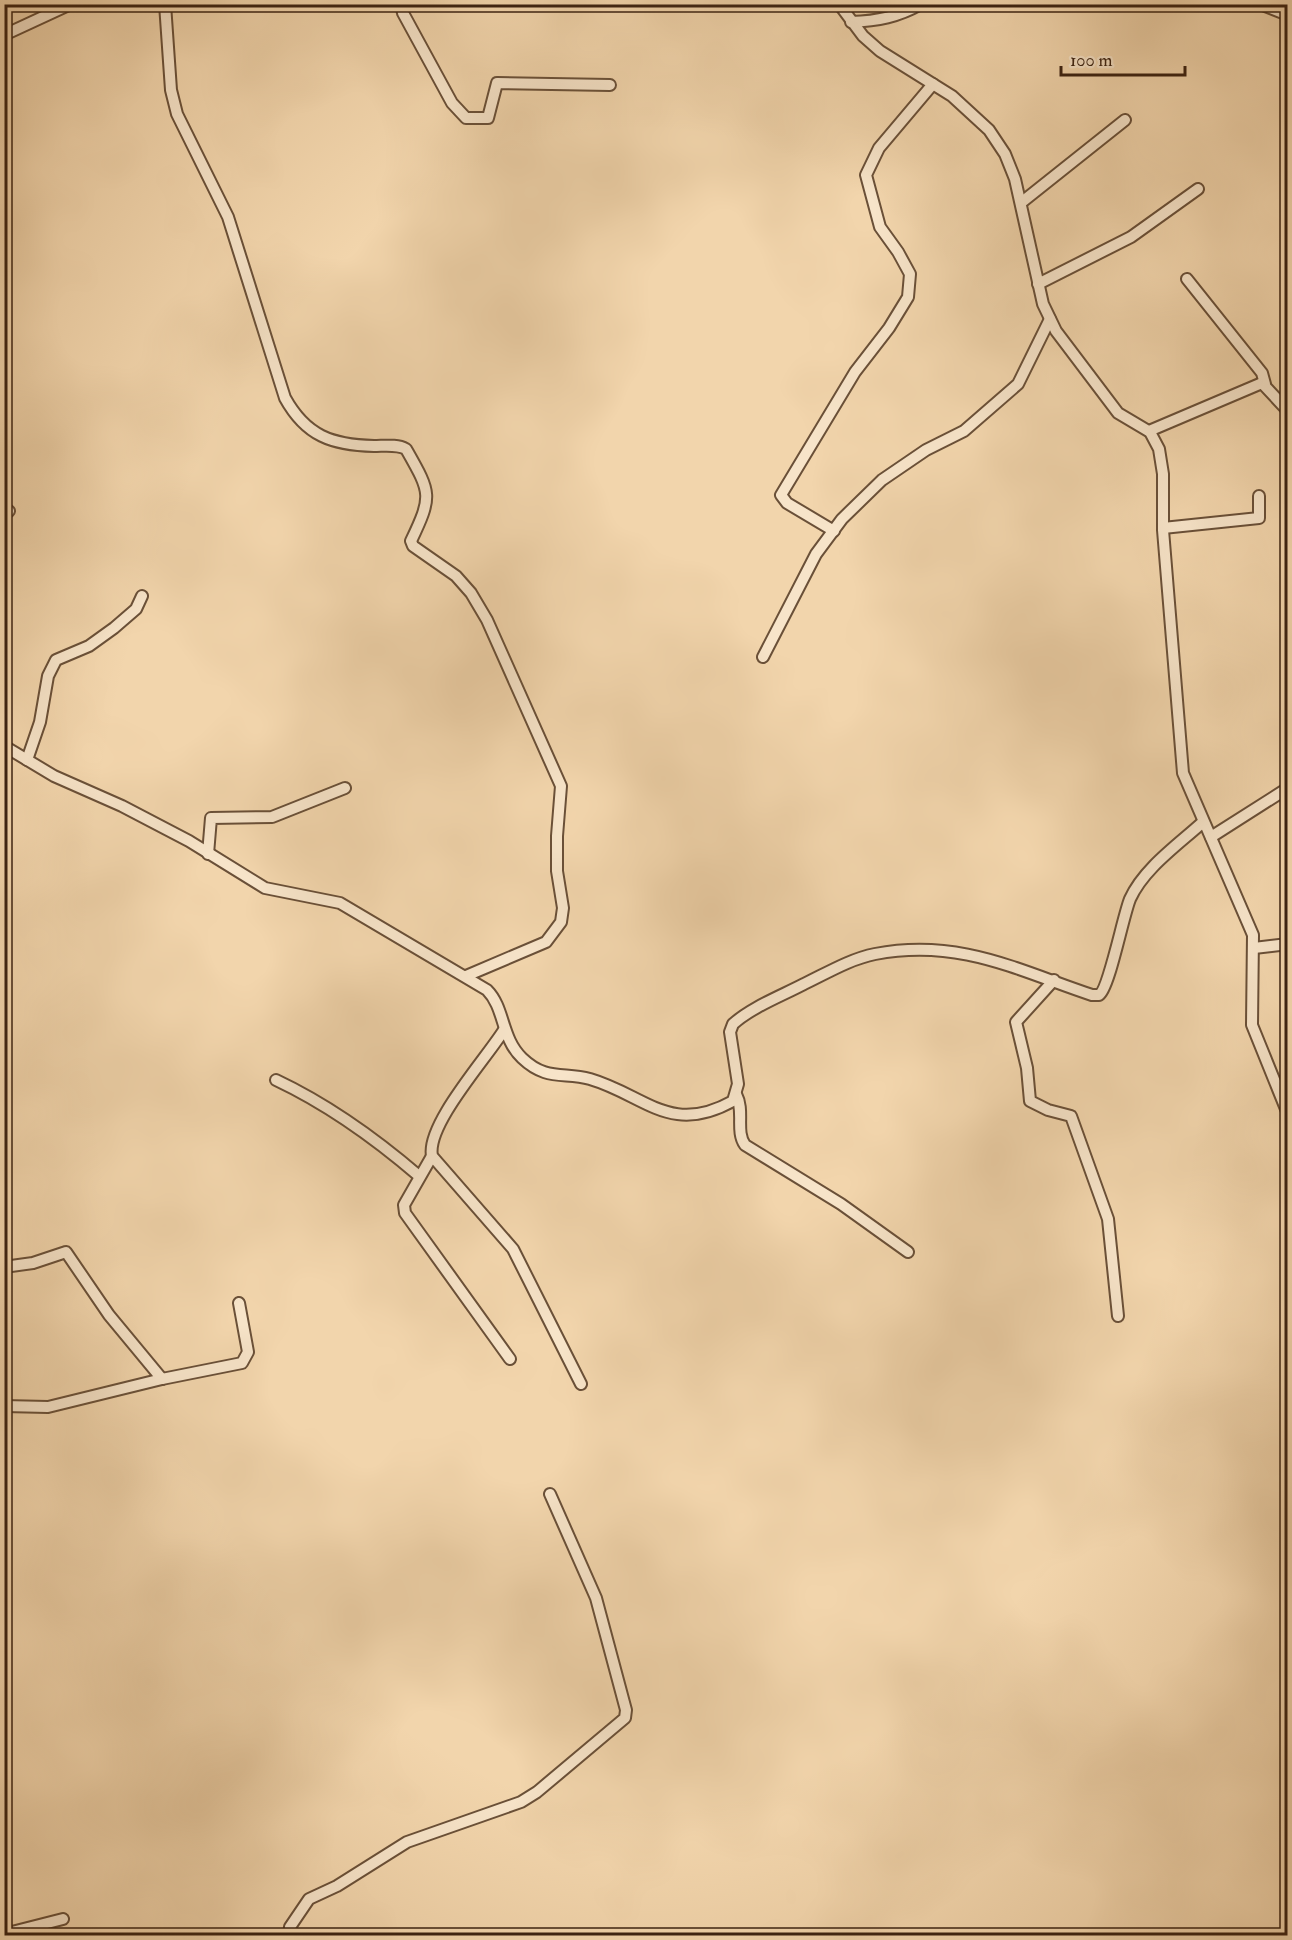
<svg xmlns="http://www.w3.org/2000/svg" width="1292" height="1940" viewBox="0 0 1292 1940" font-family="'IM FELL Double Pica',serif">
<style>
.lines{fill:none;stroke-linecap:round;stroke-linejoin:round}
.minor-casing{stroke:#6a5038;stroke-width:14}
.minor{stroke:#f7e4c9;stroke-width:10}
</style>
<rect width="100%" height="100%" fill="#f2d5ac"/>
<filter id="stains"><feTurbulence type="fractalNoise" baseFrequency=".00333" numOctaves="4"/><feColorMatrix values="0 0 0 0 .2 0 0 0 0 .09 0 0 0 0 .02 0 0 0 .5 -.17"/></filter>
<radialGradient id="worn" r=".72"><stop offset=".6" stop-color="#630" stop-opacity="0"/><stop offset="1" stop-color="#630" stop-opacity=".3"/></radialGradient>
<g class="lines">
<g class="minor-casing">
<g id="minor">
<path d="M165,4L171,90L177,114L228,217L285,398C306,436 332,445 374,446C384,446 397,444 406,449C431,493 433,495 411,541L413,546L456,576L471,593L487,620L561,786L557,836V871L563,908L561,922L546,942L466,976"/>
<polyline points="401,4 403,13 452,103 466,118 488,118 497,83 610,85"/>
<polyline points="839,4 863,36 880,51 952,96 989,130 1005,154 1015,179 1043,304 1056,331 1118,413 1150,432 1159,449 1163,474 1163,530 1183,773 1253,935 1252,1025 1288,1114"/>
<polyline points="1260,4 1288,15"/>
<path d="M851,22C878,21 898,17 921,4"/>
<polyline points="4,35 71,4"/>
<polyline points="1022,202 1125,120"/>
<polyline points="1187,279 1262,373 1265,384"/>
<polyline points="1038,284 1131,237 1198,189"/>
<polyline points="1149,431 1262,383 1288,411"/>
<polyline points="4,515 9,511"/>
<polyline points="1163,528 1259,518 1259,496"/>
<polyline points="834,531 787,503 781,495 855,372 889,328 908,297 910,274 898,252 880,227 866,175 879,148 933,84"/>
<polyline points="763,657 816,554 842,519 882,480 926,450 964,431 1018,384 1050,319"/>
<path d="M4,746L54,776L122,806L189,841L265,888L340,903L487,990C505,1008 501,1038 522,1058C546,1081 563,1072 590,1079C645,1095 670,1136 733,1101L738,1084L730,1032L733,1024C752,1007 781,996 804,984C827,973 850,959 875,954C959,938 1017,970 1092,995H1099C1109,989 1123,916 1130,899C1144,868 1179,844 1203,822"/>
<polyline points="27,760 40,722 48,676 56,660 89,646 114,628 136,609 142,596"/>
<polyline points="1211,837 1288,788"/>
<polyline points="208,854 211,818 272,817 345,788"/>
<polyline points="1254,948 1288,944"/>
<polyline points="1054,980 1016,1022 1027,1068 1030,1101 1048,1110 1071,1116 1108,1219 1118,1316"/>
<path d="M504,1030C485,1060 426,1125 432,1156L513,1249L581,1384"/>
<path d="M276,1080C327,1104 377,1140 419,1176"/>
<path d="M736,1094C745,1111 735,1131 745,1145L841,1204L908,1252"/>
<polyline points="432,1156 404,1205 405,1213 510,1359"/>
<polyline points="4,1267 33,1263 66,1252 109,1315 162,1379"/>
<polyline points="4,1406 48,1407 162,1379 242,1363 248,1352 239,1303"/>
<polyline points="4,1934 63,1919"/>
<polyline points="289,1936 290,1927 309,1899 337,1886 407,1842 521,1802 537,1792 625,1718 626,1710 596,1598 550,1494"/>
</g>
</g>
<use href="#minor" class="minor"/>
</g>
<rect width="1292" height="1940" fill="none" stroke="#f2d5ac" stroke-width="24"/>
<rect x="6" y="6" width="1280" height="1928" fill="none" stroke="#3c2312" stroke-width="3"/>
<rect x="12" y="12" width="1268" height="1916" fill="none" stroke="#3c2312" stroke-width="1.5"/>
<path d="M1061 66v9h124v-9" fill="none" stroke="#3c2312" stroke-width="3"/>
<text x="1070" y="66" font-size="18" fill="#3c2312" stroke="#f7e4c9" stroke-width="4.5" paint-order="stroke">100 m</text>
<rect width="100%" height="100%" filter="url(#stains)"/>
<rect width="100%" height="100%" fill="url(#worn)"/>
</svg>
